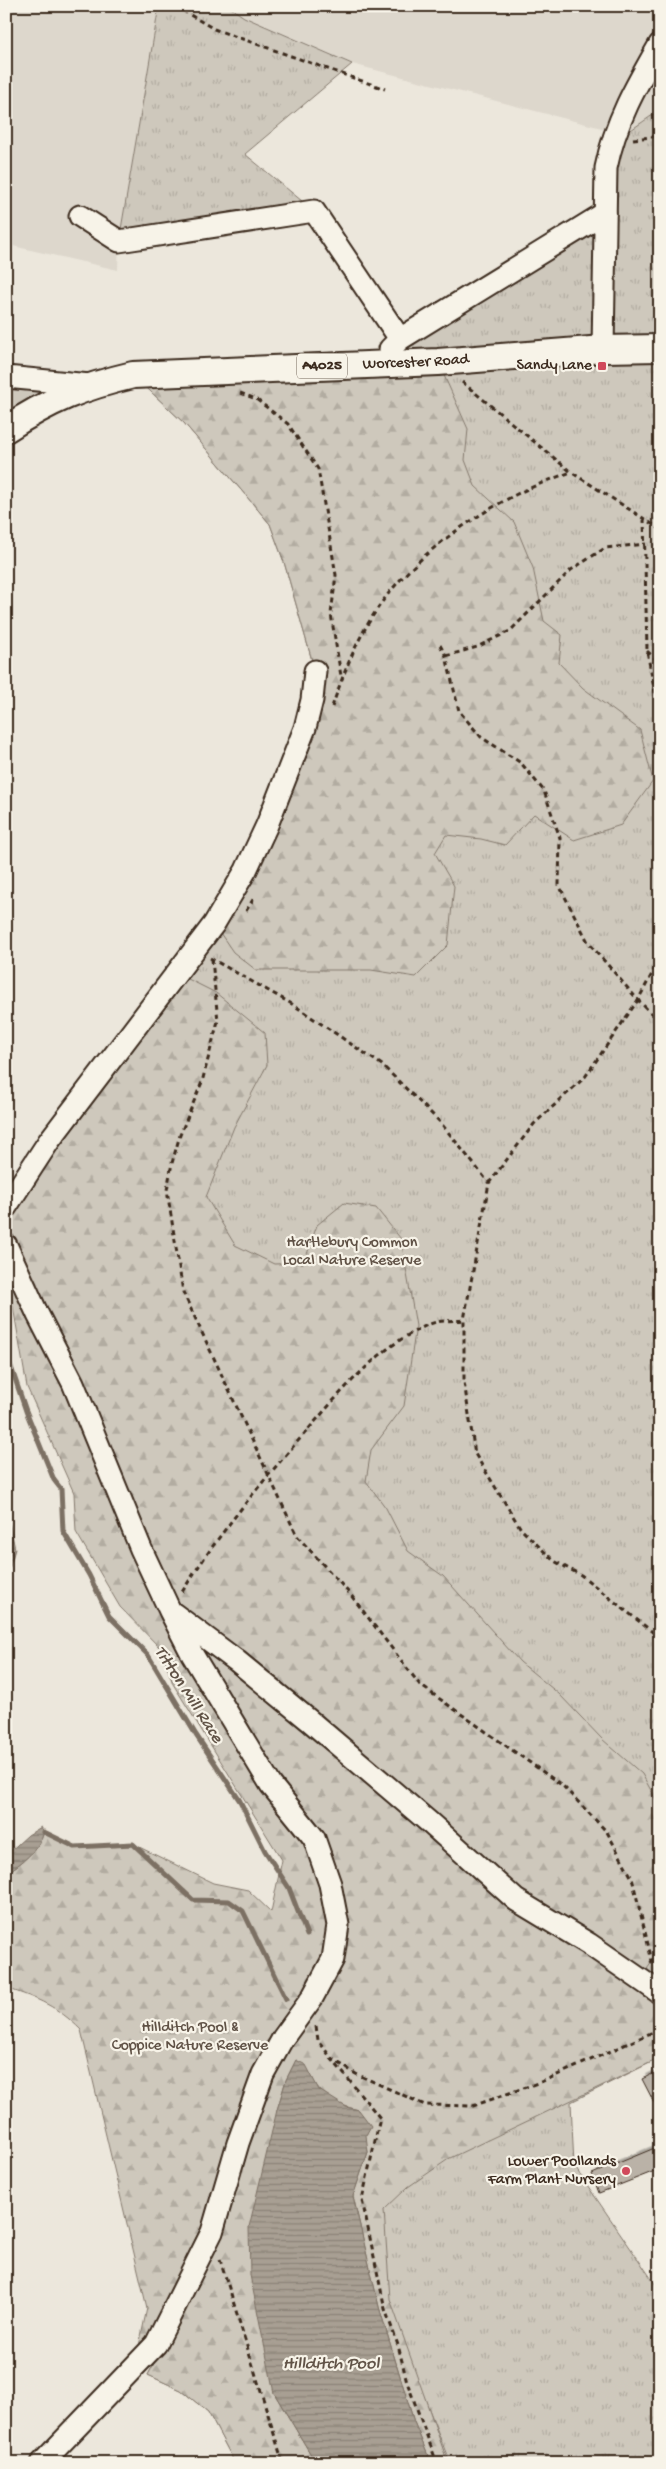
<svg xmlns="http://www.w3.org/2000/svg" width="666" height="2469" viewBox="0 0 666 2469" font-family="'Gochi Hand',sans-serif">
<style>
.built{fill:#ddd7cc}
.grass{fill:url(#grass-tufts);stroke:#84796d}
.forest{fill:url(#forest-firs);stroke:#84796d}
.garden{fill:#cec8bc;stroke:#84796d}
.water{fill:url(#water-rules);stroke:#7c7064}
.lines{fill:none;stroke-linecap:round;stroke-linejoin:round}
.stream{stroke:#7c7064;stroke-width:5}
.building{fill:#bab2a7;stroke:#3b2a1e;filter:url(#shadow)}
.minor-casing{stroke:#3b2a1e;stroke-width:25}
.major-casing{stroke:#3b2a1e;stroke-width:30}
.path{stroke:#3b2a1e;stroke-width:3;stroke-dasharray:5 4;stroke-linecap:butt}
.minor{stroke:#f7f3e8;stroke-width:21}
.major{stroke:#f7f3e8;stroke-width:26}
.poi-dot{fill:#d1495b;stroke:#f7f3e8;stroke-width:2}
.labels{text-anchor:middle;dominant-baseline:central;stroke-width:4.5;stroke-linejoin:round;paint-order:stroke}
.shield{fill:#f7f3e8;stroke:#73665b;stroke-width:1}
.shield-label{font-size:15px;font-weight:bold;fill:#3b2a1e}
.street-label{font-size:16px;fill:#3b2a1e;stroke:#f7f3e8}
.poi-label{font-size:16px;fill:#3b2a1e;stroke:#f7f3e8;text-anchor:end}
.park-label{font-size:16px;fill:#605246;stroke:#f7f3e8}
.water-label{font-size:18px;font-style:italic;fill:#615347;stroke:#f7f3e8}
</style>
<defs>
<pattern id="grass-tufts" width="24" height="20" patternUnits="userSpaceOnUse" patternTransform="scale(1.25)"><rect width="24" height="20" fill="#cec8bc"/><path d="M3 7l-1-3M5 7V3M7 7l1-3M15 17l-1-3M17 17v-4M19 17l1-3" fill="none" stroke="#b2aca1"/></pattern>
<pattern id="forest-firs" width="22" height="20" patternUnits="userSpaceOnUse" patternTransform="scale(1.25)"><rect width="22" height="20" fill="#cec8bc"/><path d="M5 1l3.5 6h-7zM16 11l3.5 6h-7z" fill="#b2aca1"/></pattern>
<pattern id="water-rules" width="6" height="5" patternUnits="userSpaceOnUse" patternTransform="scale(1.25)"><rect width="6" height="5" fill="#a89f93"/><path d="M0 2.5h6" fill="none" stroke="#8a8277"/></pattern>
<filter id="shadow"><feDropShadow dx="4.5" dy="-4.5" stdDeviation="0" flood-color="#0004"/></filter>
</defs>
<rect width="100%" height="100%" fill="#ece7dc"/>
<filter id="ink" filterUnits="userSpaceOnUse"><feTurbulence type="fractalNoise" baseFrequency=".02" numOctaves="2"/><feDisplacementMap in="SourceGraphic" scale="10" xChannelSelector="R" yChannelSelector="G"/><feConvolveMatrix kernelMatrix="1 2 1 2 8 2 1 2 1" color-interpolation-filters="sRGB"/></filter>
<g filter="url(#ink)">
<g class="built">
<polygon points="6,6 159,6 119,241 118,270 13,246 6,268"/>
<polygon points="228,6 660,6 660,110 625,134 352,64 244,17"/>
</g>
<g class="grass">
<polygon points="159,6 228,6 244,17 352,64 245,154 314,211 119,241"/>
<polygon points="660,110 660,2058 571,2102 574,2166 660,2291 660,2463 450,2463 423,2394 448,2463 235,2463 208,2412 181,2390 148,2375 208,2260 333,1959 49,1141 246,870 315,671 284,562 270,524 184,423 133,375 377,364 605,213 625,134"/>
</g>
<g class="forest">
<polygon points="438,362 468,429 465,460 475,486 514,522 533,568 544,621 562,635 559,663 583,688 640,730 653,781 621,825 574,840 534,814 505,845 481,839 446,835 435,853 454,886 448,945 416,977 371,970 256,970 233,952 214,924 246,870 315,671 284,562 270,524 184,423 133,375"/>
<path d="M178,974L216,993L265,1033L267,1065L234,1127L206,1197L235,1245L274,1264L304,1263L317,1225L344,1203L376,1208L401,1239L416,1326L404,1406L371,1450L366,1481L386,1508L408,1551L443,1576L520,1662L559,1694L602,1739L642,1774L660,1807V1967L652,1961L640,1978L660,1993V2058L450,2158L408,2187L384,2210L390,2299L448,2463H431L414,2422L379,2307L353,2196L368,2152L359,2110C345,2107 330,2101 320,2090C310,2079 311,2068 296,2060L286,2080L277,2110L274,2393L316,2463H235L208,2412L181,2390L148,2375L208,2260L202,2225L153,2328L139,2346L147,2308L81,2030C57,2006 39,1999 6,1988V1873C21,1864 39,1850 44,1832L75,1847L133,1844L213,1883L248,1890L271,1912L282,1860L173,1684L161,1649L120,1607L76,1532L74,1493L27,1387L6,1266V1207Z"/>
</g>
<polygon class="garden" points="6,377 90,385 6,429"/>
<g class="water">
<polygon points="6,1507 15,1549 6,1580"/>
<path d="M41,1827L44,1832C39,1850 21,1864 6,1873V1855L28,1835Z"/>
<polygon points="296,2060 306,2065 319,2090 346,2107 359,2110 371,2126 366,2135 368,2152 353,2196 379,2307 414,2422 431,2463 316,2463 274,2393 250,2275 249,2227 277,2110 286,2080"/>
</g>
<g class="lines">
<g class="stream">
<polyline points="9,1361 26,1411 54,1480 61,1489 63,1531 89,1575 109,1616 148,1655 196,1735 240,1801 265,1851 289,1888 307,1935"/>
<polyline points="44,1832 75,1847 133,1844 193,1900 229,1901 243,1911 286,1999"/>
</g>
</g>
<g class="building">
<polygon points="656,2072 660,2080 660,2114 642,2079"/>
<polygon points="657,2147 660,2155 660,2169 599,2193 592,2174"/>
</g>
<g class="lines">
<g class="minor-casing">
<g id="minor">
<polyline points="80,216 119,241 314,211 400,339"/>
<polyline points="390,349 400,339 605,213"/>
<path d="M603,349L606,168C615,122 637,84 660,44"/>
<polyline points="6,377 90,385"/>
<polyline points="6,1207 49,1141 214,924 246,870 267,825 305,728 312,700 315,671"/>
<polyline points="6,1245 38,1315 73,1383 141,1549 170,1611 192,1654 271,1785 314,1838 330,1884 338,1925 333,1959 312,1998 283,2038 263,2074 238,2143 212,2232 156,2344 42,2463"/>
<polyline points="174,1614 237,1661 310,1721 430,1823 516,1900 589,1944 660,1993"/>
</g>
</g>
<g class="major-casing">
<g id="major">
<path id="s1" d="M6,429C50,400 82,387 133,375L438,362L603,349L660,348"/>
</g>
</g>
<g class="path">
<polyline points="175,6 214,29 385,89"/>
<polyline points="633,139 660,136"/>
<polyline points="462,382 571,472 660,529"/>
<polyline points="240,393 256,399 288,424 318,469 336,575 331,614 341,676"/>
<polyline points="644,518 647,651 660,719"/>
<polyline points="440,645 446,656 459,711 481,737 521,763 544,791 560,838 559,885 588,942 638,1000 585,1077 534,1124 489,1183 464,1320 464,1382 475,1454 521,1529 554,1561 581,1575 660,1638"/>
<polyline points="647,651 660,663"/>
<polyline points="446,656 477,647 510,631 571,570 605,548 646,544"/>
<path d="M332,707C343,675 355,643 374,614C405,564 463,522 515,495C533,486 552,479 571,472"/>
<polyline points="246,911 254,898"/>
<polyline points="210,958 292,1004 382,1065 440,1122 489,1183"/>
<polyline points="212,959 218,1021 202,1082 180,1135 172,1163 167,1190 183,1292 297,1536 350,1594 420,1685 563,1786 607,1832 632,1878 652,1961 649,1965"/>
<polyline points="660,959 638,1000 660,1022"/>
<path d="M182,1592C219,1533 260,1484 305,1433C341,1392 378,1346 430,1324C439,1320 453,1321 464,1320"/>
<polyline points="316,2026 318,2040 331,2058 356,2074 425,2105 473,2106 546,2080 660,2029"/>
<polyline points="331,2058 380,2118 362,2200 385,2309 398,2345 407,2382 437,2463"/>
<polyline points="220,2259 283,2463"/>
</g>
<use href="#minor" class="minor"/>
<use href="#major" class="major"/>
</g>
</g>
<g class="poi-dot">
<rect x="597" y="361" width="10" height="10" rx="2.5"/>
<circle cx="626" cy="2171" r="5"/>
</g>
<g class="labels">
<rect class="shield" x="297" y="353.5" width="50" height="25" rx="4"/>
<g class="shield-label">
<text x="322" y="366">A4025</text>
</g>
<g class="street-label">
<text stroke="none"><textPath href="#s1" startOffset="422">Worcester Road</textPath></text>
</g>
<g class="poi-label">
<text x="592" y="366">Sandy Lane</text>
<text x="616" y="2162">Lower Poollands<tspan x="616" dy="18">Farm Plant Nursery</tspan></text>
</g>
<g class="park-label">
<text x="352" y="1243">Hartlebury Common<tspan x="352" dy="18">Local Nature Reserve</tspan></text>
<text x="190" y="2028">Hillditch Pool &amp;<tspan x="190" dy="18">Coppice Nature Reserve</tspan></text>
</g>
<g class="water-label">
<text transform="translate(188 1695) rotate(57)">Titton Mill Race</text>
<text x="331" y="2364">Hillditch Pool</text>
</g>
</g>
<rect width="666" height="2469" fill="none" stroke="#f7f3e8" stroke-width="25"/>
<rect x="12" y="12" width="641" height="2444" fill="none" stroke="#3b2a1e" stroke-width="2" filter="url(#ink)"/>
</svg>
